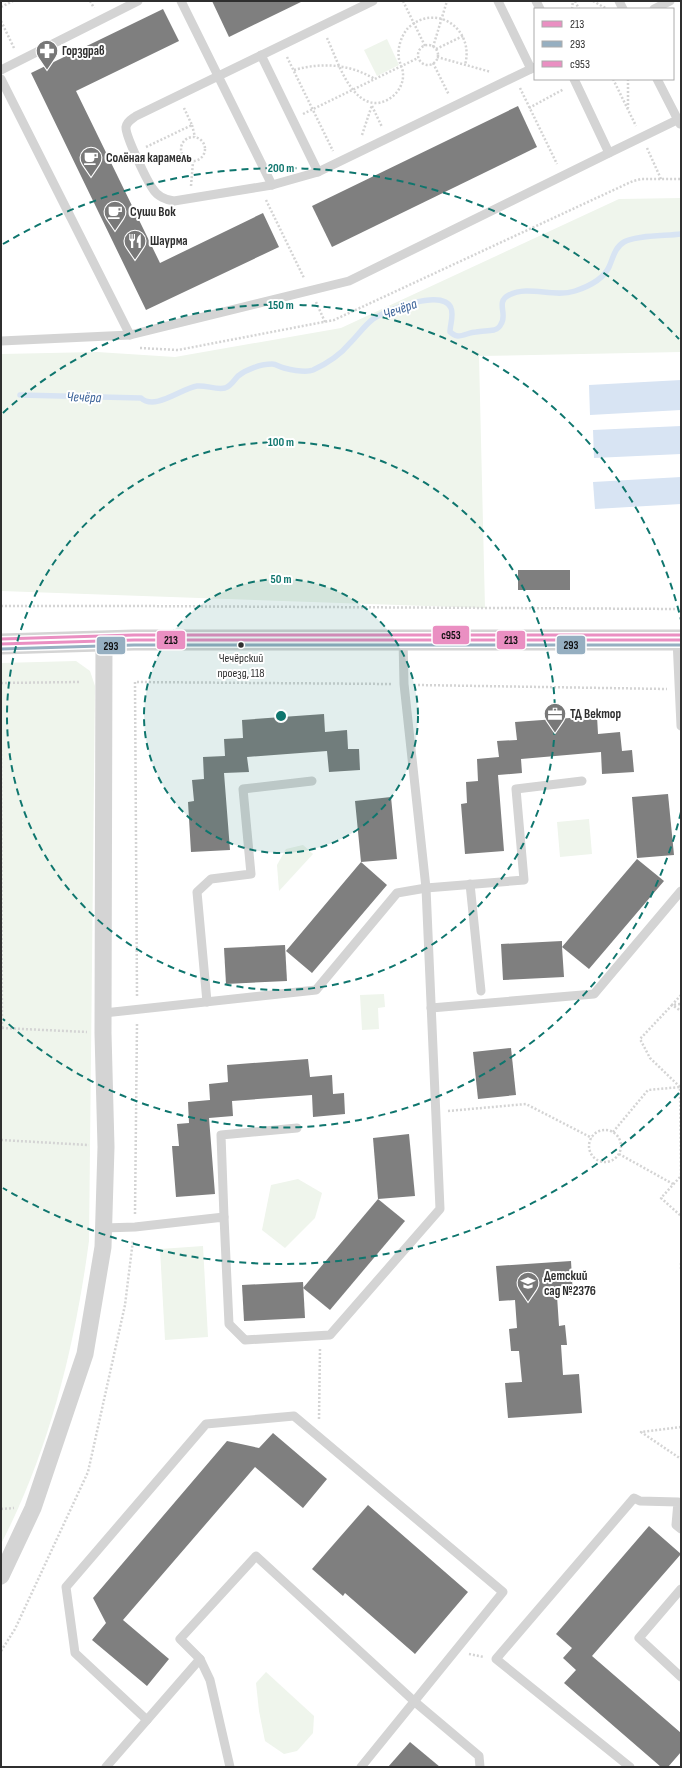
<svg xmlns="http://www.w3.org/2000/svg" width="682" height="1768" viewBox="0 0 682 1768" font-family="'Sofia Sans Condensed',sans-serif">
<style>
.green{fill:#eff5ec}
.water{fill:#d8e4f3}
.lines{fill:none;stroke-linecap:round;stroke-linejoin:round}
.stream{stroke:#d8e4f3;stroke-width:5.5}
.building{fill:#7f7f7f}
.path{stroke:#d4d4d4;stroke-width:2.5;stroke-dasharray:2 2;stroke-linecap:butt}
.service{stroke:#d4d4d4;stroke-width:9}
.minor{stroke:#d4d4d4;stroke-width:17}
.tertiary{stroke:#d4d4d4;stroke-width:21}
.bus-1-casing{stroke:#fff;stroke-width:6}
.bus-2-casing{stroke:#fff;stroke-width:6}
.bus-3-casing{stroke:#fff;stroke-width:6}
.bus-1{stroke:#ea8fc2;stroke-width:3}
.bus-2{stroke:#96afc1;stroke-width:3}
.bus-3{stroke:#ea8fc2;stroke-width:3}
.ring{fill:none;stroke:#0f766e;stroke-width:2;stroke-dasharray:7 5}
.bus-dot{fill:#2f2f2f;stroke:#fff;stroke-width:1.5}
.labels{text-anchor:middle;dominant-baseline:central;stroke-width:4;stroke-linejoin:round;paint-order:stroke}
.bus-label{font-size:12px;fill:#2f2f2f;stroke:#fff}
.poi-label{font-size:13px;font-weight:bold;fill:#2f2f2f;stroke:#fff;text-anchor:start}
.water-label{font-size:14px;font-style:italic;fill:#386097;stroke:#fff}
.centre{fill:#0f766e;stroke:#fff;stroke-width:2}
.ring-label{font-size:12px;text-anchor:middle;font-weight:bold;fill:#0f766e;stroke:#fff;stroke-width:4;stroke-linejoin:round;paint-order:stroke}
.line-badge{stroke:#fff;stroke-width:1.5}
.pale-badge-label{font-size:11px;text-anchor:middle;font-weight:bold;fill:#111}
</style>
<rect width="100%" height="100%" fill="#fff"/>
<g class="green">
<polygon points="387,39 399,65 377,76 364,50"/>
<polygon points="681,198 681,352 479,356 485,608 1,591 1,354 97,352 175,357 341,328 619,199"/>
<path d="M76,661L90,671L95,686L89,1241C75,1345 50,1449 1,1544V663Z"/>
<polygon points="589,819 592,854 560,857 557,822"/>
<polygon points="303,845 313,854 279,891 277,865 286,849"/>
<polygon points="384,994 385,1007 378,1008 379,1029 362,1030 360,995"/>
<polygon points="298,1179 322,1193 315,1218 285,1248 262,1230 271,1185"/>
<polygon points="203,1246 208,1337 165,1340 160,1249"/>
<polygon points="266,1672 314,1716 313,1733 297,1751 284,1754 265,1741 259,1711 256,1683"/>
</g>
<g class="water">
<polygon points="681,380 681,410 590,415 589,385"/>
<polygon points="681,426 681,454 594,458 593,430"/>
<polygon points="681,477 681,504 595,509 593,482"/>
</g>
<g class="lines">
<path class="stream" d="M20,395L141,398C155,411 182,388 197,386C206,385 216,390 225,388C231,386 234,380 238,376C247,369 261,364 272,364C276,364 280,367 284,368C292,370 306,373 313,370C326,364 341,354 350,343C358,335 364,326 373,319C386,310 443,288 451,308C454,315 450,325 450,332C453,334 455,336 458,336C464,336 470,332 476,332C482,331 488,331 494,330C497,329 500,327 501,324C508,314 495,302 509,295C529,285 553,298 575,291C587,287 603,280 609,267C613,258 615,247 624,242C636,235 666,236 681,234"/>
</g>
<g class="building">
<polygon points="212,1 303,1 229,37"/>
<polygon points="163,9 179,41 76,91 160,263 263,213 279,247 146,310 31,73"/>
<polygon points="518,106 537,147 332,247 312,206"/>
<rect x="518" y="570" width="52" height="20"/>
<polygon points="324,714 325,732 347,730 348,749 359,749 360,770 329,772 327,751 247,757 249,772 224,773 230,850 191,852 188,802 194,801 192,780 204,779 203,757 225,756 224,739 243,738 242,720"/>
<polygon points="597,716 598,734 620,732 622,751 632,750 634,772 602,774 601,752 521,759 522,773 498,775 504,851 465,854 461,804 467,803 466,782 478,781 477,759 499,757 497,741 517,740 515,722"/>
<polygon points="668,794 674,855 637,858 632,797"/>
<polygon points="391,797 397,859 361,862 387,885 312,973 286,951 361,862 355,801"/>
<polygon points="637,859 664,881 589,969 562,947 564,977 503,980 501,944 562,941 562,947"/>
<polygon points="285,945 287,981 226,984 224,948"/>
<polygon points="511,1048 516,1095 478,1099 473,1052"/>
<polygon points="308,1059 310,1077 332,1075 333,1094 344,1093 345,1114 313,1117 312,1095 232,1101 233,1116 209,1118 215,1194 176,1197 172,1146 179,1146 177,1124 189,1123 188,1102 210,1100 209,1084 228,1082 227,1065"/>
<polygon points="409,1134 415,1196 378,1199 373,1138"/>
<polygon points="378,1199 405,1221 330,1310 303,1288"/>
<polygon points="571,1261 573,1295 557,1296 559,1326 565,1325 567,1345 561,1345 563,1375 579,1374 582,1413 508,1418 505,1383 522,1382 519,1351 511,1351 509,1329 517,1328 515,1300 499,1301 496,1266"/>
<polygon points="303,1282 305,1318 244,1321 242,1285"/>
<polygon points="273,1433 327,1479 303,1508 255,1467 123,1620 169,1659 147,1686 92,1640 106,1623 93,1598 227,1441 259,1448"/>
<polygon points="368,1505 468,1592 415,1654 345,1593 343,1596 312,1569"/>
<polygon points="649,1526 681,1554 592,1656 681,1733 681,1752 668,1767 661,1767 564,1683 576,1670 563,1658 572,1648 556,1634"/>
<polygon points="410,1742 440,1767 388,1767"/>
</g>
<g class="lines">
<g class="path">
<polyline points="90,1 94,8"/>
<polyline points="403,1 425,46"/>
<polyline points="575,1 579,9"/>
<polyline points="593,1 607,9"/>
<polyline points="1,7 13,1"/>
<polyline points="572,9 573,1"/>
<polyline points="1,21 14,48"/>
<path d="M327,38C337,59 350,105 378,103C392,101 404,88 403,74C403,69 400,64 399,59C397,49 401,36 408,28C436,2 475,29 465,65"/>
<circle cx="428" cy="55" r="10"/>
<polyline points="433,47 447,1"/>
<polyline points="436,49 463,36"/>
<polyline points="287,57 333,151"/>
<polyline points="437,57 491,72"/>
<polyline points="433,63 449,95"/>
<path d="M294,70C323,62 349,64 375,79"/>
<polyline points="613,79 636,126"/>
<polyline points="628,79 628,108"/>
<polyline points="520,88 557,164"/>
<polyline points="372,106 382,127"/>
<polyline points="529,108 564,89"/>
<polyline points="303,114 418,58"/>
<polyline points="192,125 195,137"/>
<polyline points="362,135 372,105"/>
<circle cx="193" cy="149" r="12"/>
<polyline points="146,147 192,125 184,108"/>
<polyline points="647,148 661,179"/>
<polyline points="191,186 193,162"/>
<polyline points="266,200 304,278"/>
<polyline points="316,302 325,322"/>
<polyline points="140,348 178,350 334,320 633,181 641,179 681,179"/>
<polyline points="1,606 134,606 681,609"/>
<polyline points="1,683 79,682"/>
<polyline points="418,685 667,689"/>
<polyline points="1,750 2,1028"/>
<polyline points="681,995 672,1005 681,1011"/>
<polyline points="137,996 135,682 391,684"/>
<polyline points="2,1028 87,1032"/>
<polyline points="681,1085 680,1087 681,1178"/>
<polyline points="680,1087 650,1058 640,1039 672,1005 681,1004"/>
<polyline points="448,1111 526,1104 592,1138"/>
<circle cx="605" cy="1146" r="16"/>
<polyline points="613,1132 648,1090 680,1087"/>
<polyline points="1,1140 89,1145"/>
<polyline points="619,1154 673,1184"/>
<polyline points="680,1177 661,1198 681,1216"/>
<polyline points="135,1214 137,1023"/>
<polyline points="681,1263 681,1270"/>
<polyline points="319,1419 320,1348"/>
<polyline points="681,1427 641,1432 681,1459"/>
<polyline points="1,1509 14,1508"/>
<polyline points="1,1651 15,1629 88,1472 125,1305 133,1240"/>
<polyline points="469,1654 484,1657"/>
</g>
<g class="service">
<polyline points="181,1 272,185 318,172 535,67"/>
<polyline points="498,1 531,69"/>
<polyline points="536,1 540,9"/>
<polyline points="619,1 623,9"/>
<polyline points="654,9 670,1"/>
<polyline points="261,55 318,172"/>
<polyline points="1,70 138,1"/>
<polyline points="1,79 130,335"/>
<polyline points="574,79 609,153 677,120"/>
<polyline points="657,79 680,124"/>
<path d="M272,185L174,201C166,200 157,196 153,189C147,181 125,135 126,127C127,121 132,119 136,116L373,1"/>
<polyline points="1,341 130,335 349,281 609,153"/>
<polyline points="677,640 681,726"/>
<polyline points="470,884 481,991"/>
<polyline points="207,1002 197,892 211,879 251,874 243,789 312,781"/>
<polyline points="431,1008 594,994 681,891"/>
<polyline points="104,1013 316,990 397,893 426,888 524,880 516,789 582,781"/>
<polyline points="224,1217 221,1135 297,1128"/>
<polyline points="104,1228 135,1227 224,1217 229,1324 245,1340 330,1335 440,1209 426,888 404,684 403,639"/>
<polyline points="681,1589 639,1638 681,1677"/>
<polyline points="200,1659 210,1680 230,1767"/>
<polyline points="147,1720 75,1653 66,1587 206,1424 294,1416 503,1592 361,1767"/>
<polyline points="106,1767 200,1659 180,1639 256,1556 415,1702 479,1756 480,1767"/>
<polyline points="630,1767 496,1659 634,1498 640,1501 678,1502 676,1525 681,1529"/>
</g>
<polyline class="minor" points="1,1576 33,1508 85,1354 103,1247 106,1147 103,1033 104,640"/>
<polyline class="tertiary" points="1,644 134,640 681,640"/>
<g class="bus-1-casing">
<polyline id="bus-1" points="1,644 134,640 681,640"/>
</g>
<g class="bus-2-casing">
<polyline id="bus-2" points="1,649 134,645 681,645"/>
</g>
<g class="bus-3-casing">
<polyline id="bus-3" points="1,639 134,635 681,635"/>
</g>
<use href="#bus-1" class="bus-1"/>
<use href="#bus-2" class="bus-2"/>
<use href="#bus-3" class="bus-3"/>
</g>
<circle cx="281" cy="716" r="137" fill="#0f766e" fill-opacity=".12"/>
<g class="ring">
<circle cx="281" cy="716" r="137"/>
<circle cx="281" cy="716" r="274"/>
<path d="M681 812A411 411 0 0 1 3 1019M3 413A411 411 0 0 1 681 620"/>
<path d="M679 1093A548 548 0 0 1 3 1188M3 244A548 548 0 0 1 679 339"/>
</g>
<defs>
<g id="pharmacy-pin" transform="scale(1.15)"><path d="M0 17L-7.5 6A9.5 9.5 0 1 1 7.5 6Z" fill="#787878" stroke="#fff"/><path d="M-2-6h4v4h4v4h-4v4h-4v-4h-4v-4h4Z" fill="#fff"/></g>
<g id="cafe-pin" transform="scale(1.15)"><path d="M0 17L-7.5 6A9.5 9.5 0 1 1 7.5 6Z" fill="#787878" stroke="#fff"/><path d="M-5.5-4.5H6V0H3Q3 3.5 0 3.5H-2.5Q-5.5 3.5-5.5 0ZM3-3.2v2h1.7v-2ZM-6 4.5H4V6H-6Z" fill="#fff"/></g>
<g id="restaurant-pin" transform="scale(1.15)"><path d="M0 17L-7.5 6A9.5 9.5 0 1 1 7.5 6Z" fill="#787878" stroke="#fff"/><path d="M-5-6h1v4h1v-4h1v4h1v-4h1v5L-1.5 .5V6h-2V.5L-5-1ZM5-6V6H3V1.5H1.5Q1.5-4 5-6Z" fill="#fff"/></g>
<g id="office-pin" transform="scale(1.15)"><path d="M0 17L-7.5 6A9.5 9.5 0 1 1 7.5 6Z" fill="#787878" stroke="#fff"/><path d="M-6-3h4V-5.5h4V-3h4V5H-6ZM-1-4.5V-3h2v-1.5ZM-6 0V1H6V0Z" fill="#fff"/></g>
<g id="school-pin" transform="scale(1.15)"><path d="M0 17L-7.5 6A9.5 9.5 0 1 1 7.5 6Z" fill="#787878" stroke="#fff"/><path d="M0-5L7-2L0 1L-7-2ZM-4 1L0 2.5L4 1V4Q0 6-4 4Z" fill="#fff"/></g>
</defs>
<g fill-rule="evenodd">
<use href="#pharmacy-pin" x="47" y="51"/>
<use href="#cafe-pin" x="91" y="158"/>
<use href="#cafe-pin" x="115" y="212"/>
<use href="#restaurant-pin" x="135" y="241"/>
<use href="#office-pin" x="555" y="714"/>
<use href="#school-pin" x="528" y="1283"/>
</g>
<circle class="bus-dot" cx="241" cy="645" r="3.5"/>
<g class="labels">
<g class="bus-label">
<text x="241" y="658">Чечёрский<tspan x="241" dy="15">проезд, 118</tspan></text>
</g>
<g class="poi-label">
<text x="62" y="51">Горздрав</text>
<text x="106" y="158">Солёная карамель</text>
<text x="130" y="212">Суши Вок</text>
<text x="150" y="241">Шаурма</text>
<text x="570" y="714">ТД Вектор</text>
<text x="544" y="1276">Детский<tspan x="544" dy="15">сад №2376</tspan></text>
</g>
<g class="water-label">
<text transform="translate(400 309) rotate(-20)">Чечёра</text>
<text transform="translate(84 397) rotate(2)">Чечёра</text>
</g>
</g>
<circle cx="281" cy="716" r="6" class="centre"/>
<g class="ring-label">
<text x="281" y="172">200 m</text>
<text x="281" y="309">150 m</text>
<text x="281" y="446">100 m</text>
<text x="281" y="583">50 m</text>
</g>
<g class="line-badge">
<rect x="432" y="625" width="38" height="20" rx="4" fill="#ea8fc2"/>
<rect x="156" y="630" width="30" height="20" rx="4" fill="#ea8fc2"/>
<rect x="496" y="630" width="30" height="20" rx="4" fill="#ea8fc2"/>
<rect x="556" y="635" width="30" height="20" rx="4" fill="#96afc1"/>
<rect x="96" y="636" width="30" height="19" rx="4" fill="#96afc1"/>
</g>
<g class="pale-badge-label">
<text x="451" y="639">с953</text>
<text x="171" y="644">213</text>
<text x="511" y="644">213</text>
<text x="571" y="649">293</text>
<text x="111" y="650">293</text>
</g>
<rect width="682" height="1768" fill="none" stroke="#2f2f2f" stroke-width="4"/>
<rect x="534" y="8" width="140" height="72" fill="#ffffff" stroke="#acacac"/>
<rect x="542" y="21" width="20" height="6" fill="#ea8fc2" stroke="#acacac"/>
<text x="570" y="28" font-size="12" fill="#2f2f2f">213</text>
<rect x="542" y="41" width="20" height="6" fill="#96afc1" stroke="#acacac"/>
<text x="570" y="48" font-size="12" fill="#2f2f2f">293</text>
<rect x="542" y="61" width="20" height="6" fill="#ea8fc2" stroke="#acacac"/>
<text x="570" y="68" font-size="12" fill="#2f2f2f">с953</text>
</svg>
